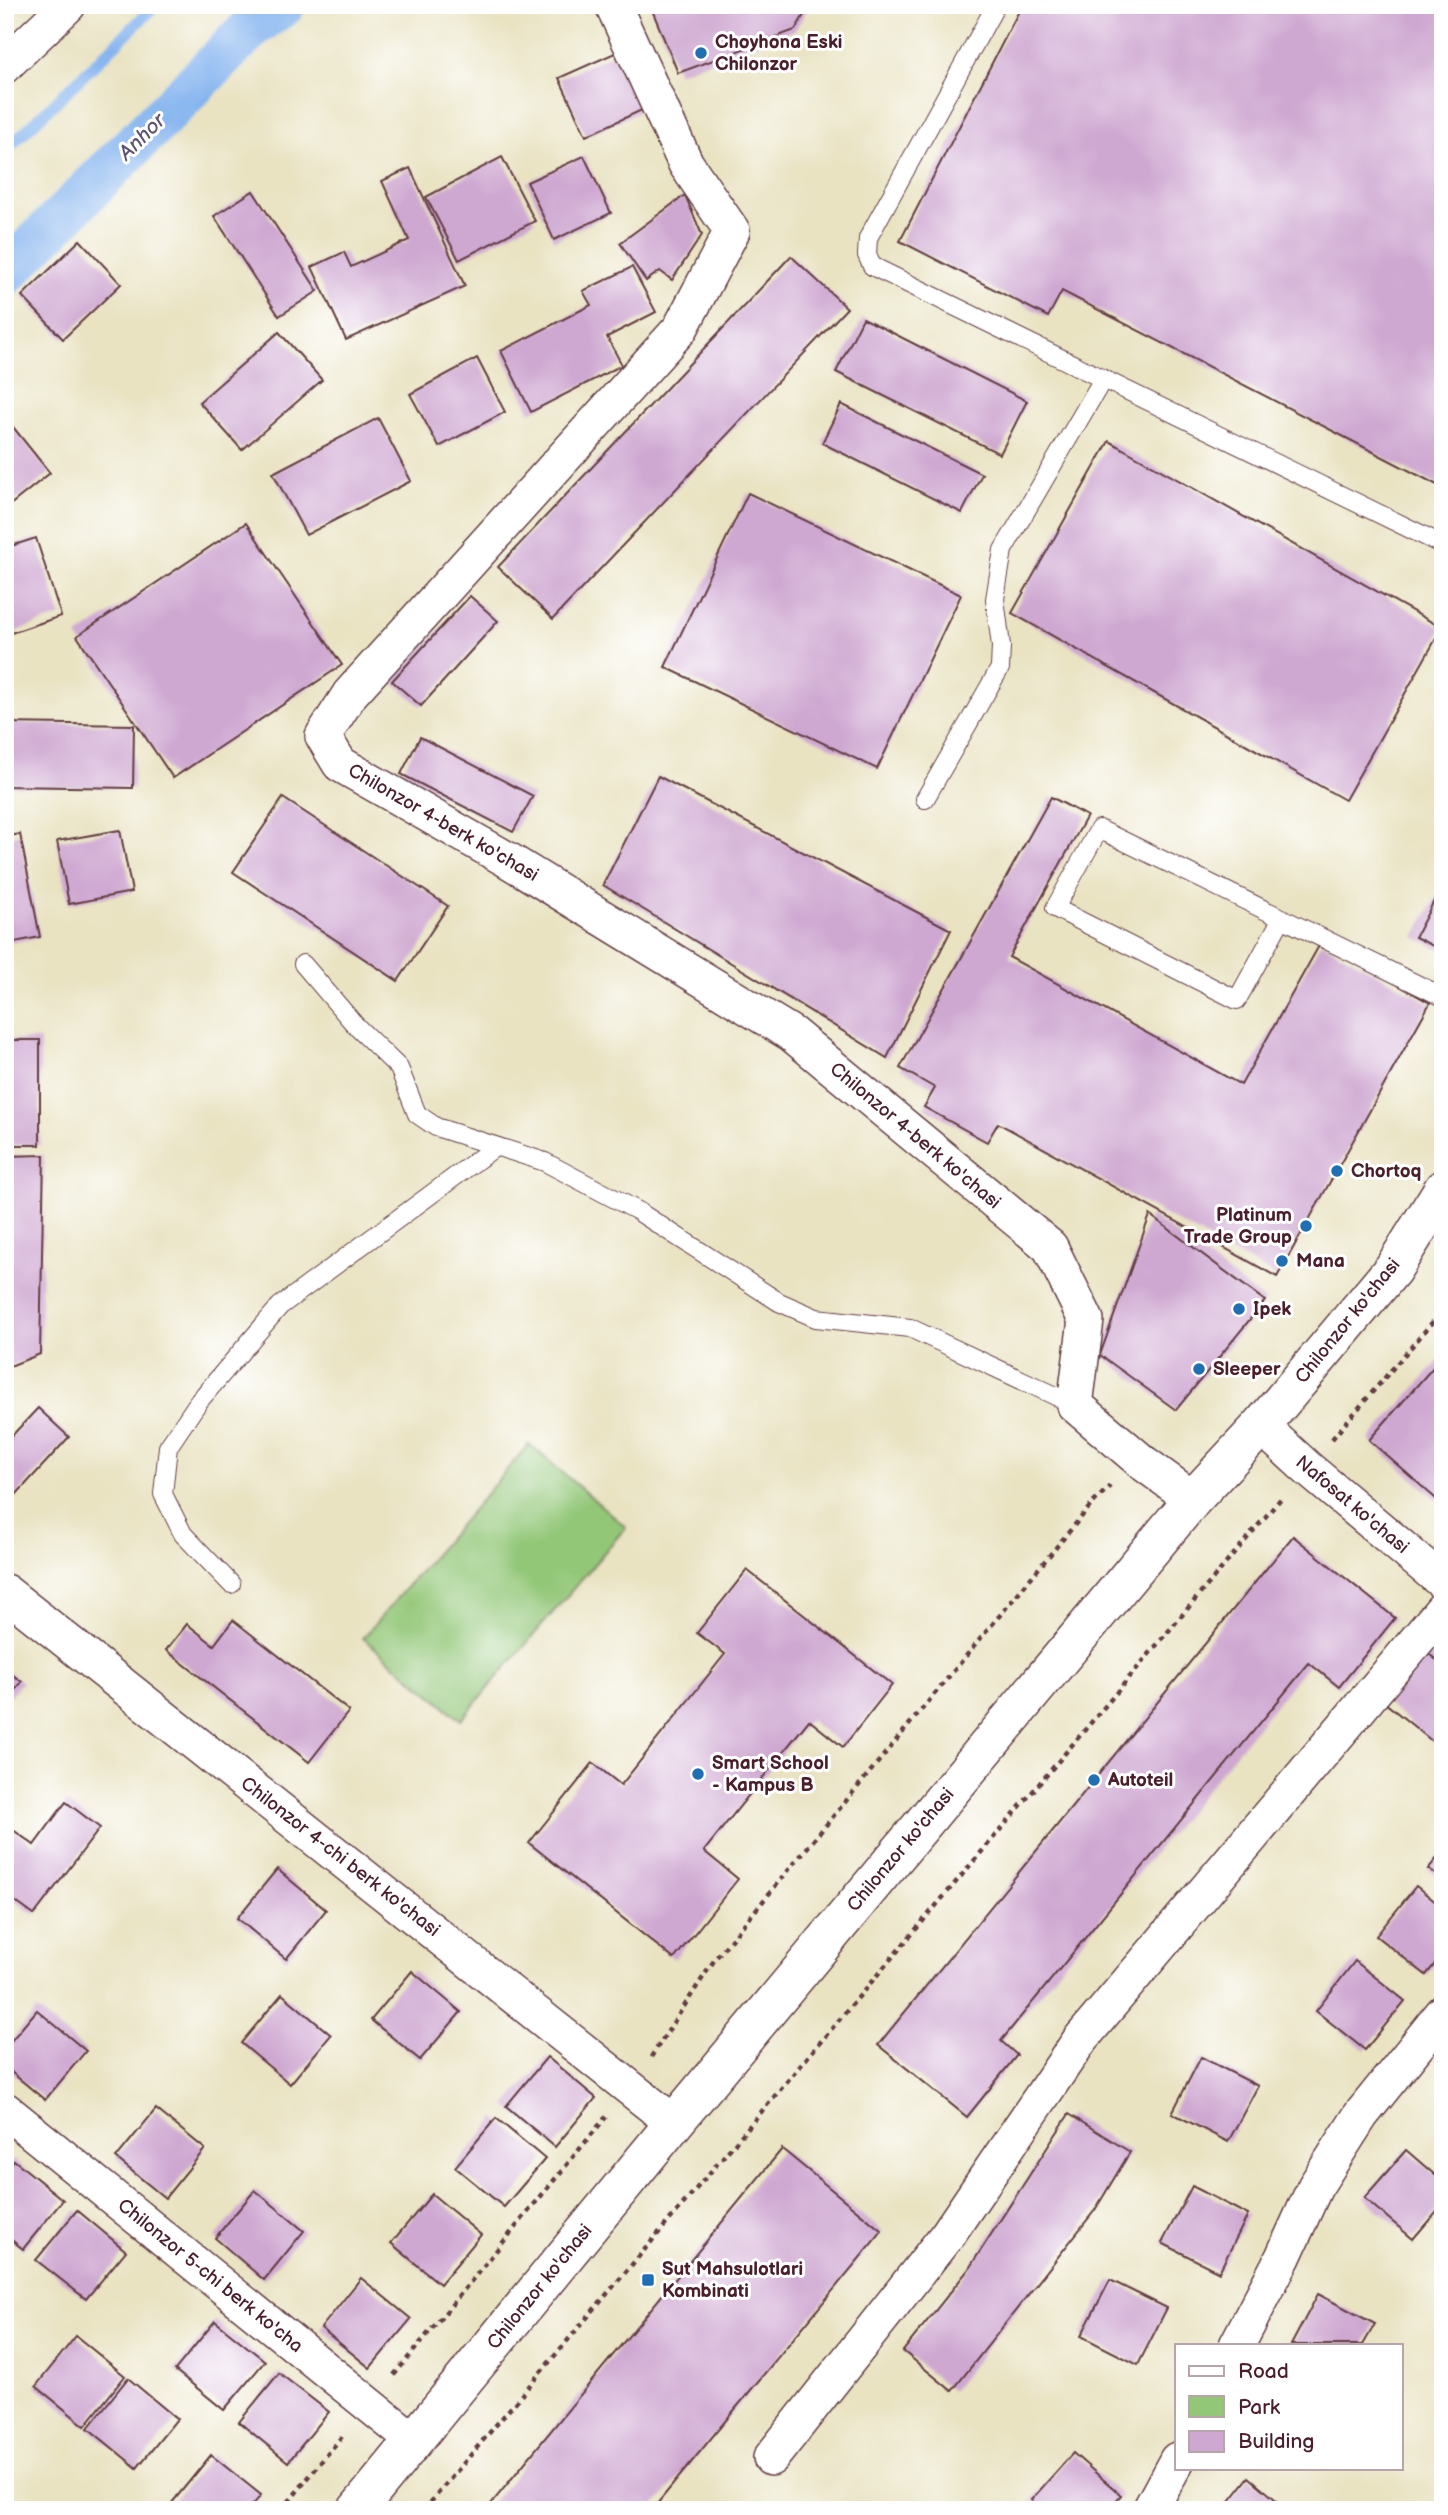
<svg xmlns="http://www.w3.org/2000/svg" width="1448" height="2515" viewBox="0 0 1448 2515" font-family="'Balsamiq Sans',sans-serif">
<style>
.green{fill:#93c778;stroke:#6e7352;stroke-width:2}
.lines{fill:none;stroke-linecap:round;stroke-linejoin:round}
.stream{stroke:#84b4ef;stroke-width:12}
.canal{stroke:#84b4ef;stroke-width:44}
.building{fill:#cfa8d1}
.lane-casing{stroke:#623c42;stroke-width:20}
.street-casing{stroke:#623c42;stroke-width:38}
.secondary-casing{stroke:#623c42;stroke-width:41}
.path{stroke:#623c42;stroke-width:4.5;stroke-dasharray:5 5;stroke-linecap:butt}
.lane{stroke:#fff;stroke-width:18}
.street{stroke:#fff;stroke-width:35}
.secondary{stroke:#fff;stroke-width:38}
.poi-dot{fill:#1f6fb2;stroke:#fff;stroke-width:2.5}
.labels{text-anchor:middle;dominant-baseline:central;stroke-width:6;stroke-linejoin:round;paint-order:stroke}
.poi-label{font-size:19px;font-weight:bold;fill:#4a1f2b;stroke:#fff;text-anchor:start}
.street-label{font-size:19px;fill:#4a1f2b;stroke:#fff}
.water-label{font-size:21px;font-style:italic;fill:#5e5370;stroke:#fff}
</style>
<rect width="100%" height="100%" fill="#fff"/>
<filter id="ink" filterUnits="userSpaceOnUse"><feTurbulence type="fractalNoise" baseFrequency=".0143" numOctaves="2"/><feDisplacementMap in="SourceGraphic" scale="14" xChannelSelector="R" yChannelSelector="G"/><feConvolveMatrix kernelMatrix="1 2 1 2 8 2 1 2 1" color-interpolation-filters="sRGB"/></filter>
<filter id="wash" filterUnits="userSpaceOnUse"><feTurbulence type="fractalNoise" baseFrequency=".00686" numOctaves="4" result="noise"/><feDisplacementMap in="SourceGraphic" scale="28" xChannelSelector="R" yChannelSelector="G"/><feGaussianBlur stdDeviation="1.57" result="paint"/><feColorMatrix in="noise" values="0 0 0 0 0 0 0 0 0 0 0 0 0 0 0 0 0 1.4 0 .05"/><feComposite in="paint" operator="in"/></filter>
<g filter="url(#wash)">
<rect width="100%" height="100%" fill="#e9e3c2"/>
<polygon class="green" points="529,1444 626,1527 461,1720 363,1638"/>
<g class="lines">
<polyline class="stream" points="5,151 156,5"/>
<polyline class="canal" points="5,274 254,25 283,5"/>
</g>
<g id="blocks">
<g class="building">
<polygon points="650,5 810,5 795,30 678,73"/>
<polygon points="1022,5 1443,5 1443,488 1062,291 1048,317 900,241"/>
<polygon points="617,52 644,109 586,136 559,78"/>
<polygon points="584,156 611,213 554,240 527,182"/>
<polygon points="502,157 535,221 459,260 426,197"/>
<polygon points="410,168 465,286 346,340 312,267 344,252 351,267 409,240 382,181"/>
<polygon points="253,191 318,291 279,316 214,216"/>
<polygon points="685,195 702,235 672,280 660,271 646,281 620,243"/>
<polygon points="80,240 121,284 63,339 22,296"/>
<polygon points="791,256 847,308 553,619 498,567"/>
<polygon points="632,267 656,312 607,337 622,365 531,412 501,351 591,305 583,291"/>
<polygon points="863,318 1027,401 1000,454 836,372"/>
<polygon points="279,332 322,380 242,450 199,402"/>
<polygon points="477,358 505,412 439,447 410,394"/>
<polygon points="841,404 982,474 962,513 822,443"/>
<polygon points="5,417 50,473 5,509"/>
<polygon points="378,418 411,481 306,535 273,473"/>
<polygon points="1109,441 1442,628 1345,800 1012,613"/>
<polygon points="748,493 961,595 877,769 665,667"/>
<polygon points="246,523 342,665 173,778 77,636"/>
<polygon points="36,538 61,616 5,635 5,548"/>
<polygon points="470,596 498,621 421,706 392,681"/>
<polygon points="5,723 134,725 133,788 5,786"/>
<polygon points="420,737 533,796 513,832 401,774"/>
<polygon points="658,776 951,930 887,1058 603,885"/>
<polygon points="1051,797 1087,816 1009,957 1241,1085 1321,942 1430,1003 1277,1277 998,1123 987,1142 924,1107 935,1088 900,1068"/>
<polygon points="283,798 448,906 398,981 233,872"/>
<polygon points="120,830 132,892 69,904 57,841"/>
<polygon points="20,834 40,937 5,944 5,837"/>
<polygon points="1443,884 1443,951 1415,937"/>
<rect x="5" y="1040" width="35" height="105"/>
<polygon points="44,1155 40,1354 5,1368 5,1156"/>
<polygon points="1150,1215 1265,1301 1176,1410 1100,1355"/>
<polygon points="1443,1356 1443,1505 1369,1440"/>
<polygon points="38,1408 69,1437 13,1498 5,1491 5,1443"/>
<polygon points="1293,1536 1395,1618 1339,1687 1309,1663 1001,2041 1017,2055 967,2117 878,2045"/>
<polygon points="747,1570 892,1685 843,1747 809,1720 704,1851 738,1879 674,1959 529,1843 593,1763 621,1785 725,1654 697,1633"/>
<polygon points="233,1620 349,1711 309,1762 166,1650 187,1624 214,1645"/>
<polygon points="1425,1651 1443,1665 1443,1750 1384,1702"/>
<polygon points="5,1669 22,1682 5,1702"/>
<polygon points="66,1802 100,1828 34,1915 5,1894 5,1824 34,1845"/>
<polygon points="1443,1851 1443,1880 1428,1869"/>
<polygon points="277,1869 326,1910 286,1959 237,1918"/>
<polygon points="1416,1886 1443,1908 1443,1954 1426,1975 1376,1936"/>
<polygon points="1355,1961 1405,2001 1365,2050 1316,2011"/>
<polygon points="412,1971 461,2012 420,2060 371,2020"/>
<polygon points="282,1994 331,2035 290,2084 241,2043"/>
<polygon points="37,2010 86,2051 45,2100 5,2067 5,2048"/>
<polygon points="547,2057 596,2098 555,2147 506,2106"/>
<polygon points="1201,2057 1258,2086 1228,2142 1172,2113"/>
<polygon points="156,2109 205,2149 165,2198 116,2158"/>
<polygon points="1069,2114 1130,2152 1095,2210 952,2391 903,2351 968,2270"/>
<polygon points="496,2118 545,2159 504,2207 455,2167"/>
<polygon points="782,2149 882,2231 652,2510 486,2510"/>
<polygon points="1406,2150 1443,2182 1443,2204 1413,2239 1364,2198"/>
<polygon points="14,2160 63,2200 23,2249 5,2235 5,2170"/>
<polygon points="1192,2186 1248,2215 1219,2272 1162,2243"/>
<polygon points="255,2190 304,2231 264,2280 215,2238"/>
<polygon points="432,2194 481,2235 440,2284 391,2243"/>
<polygon points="77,2210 126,2251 86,2299 36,2260"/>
<polygon points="361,2278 411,2319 370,2368 321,2328"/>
<polygon points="1110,2280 1167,2308 1138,2365 1081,2336"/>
<polygon points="1318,2294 1375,2324 1363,2345 1291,2345"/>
<polygon points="215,2321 265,2361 224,2410 175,2370"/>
<polygon points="76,2336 125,2376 85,2426 36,2386"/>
<polygon points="279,2373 329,2412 288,2462 239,2422"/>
<polygon points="128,2378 177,2419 137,2468 88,2428"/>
<polygon points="1073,2453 1121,2495 1108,2510 1042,2510 1031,2500"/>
<polygon points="211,2455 261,2495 249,2510 178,2510 171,2504"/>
<polygon points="1249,2477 1288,2510 1223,2510"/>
</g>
</g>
</g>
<g filter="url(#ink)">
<use href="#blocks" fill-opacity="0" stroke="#623c42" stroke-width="2"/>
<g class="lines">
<g class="lane-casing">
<g id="lane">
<polyline points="996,5 868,238 867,255 872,266 1443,545"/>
<polyline points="925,799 1000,668 1001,646 995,599 1003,550 1103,379"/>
<polyline points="1282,918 1237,1000 1055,908 1099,829 1443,997"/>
<polyline points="303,964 356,1026 399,1068 417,1114 436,1127 545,1162 636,1210 779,1302 816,1318 910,1328 1075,1405"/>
<polyline points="231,1584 183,1534 163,1494 168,1447 199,1401 280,1306 495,1147"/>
</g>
</g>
<g class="street-casing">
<g id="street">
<polyline points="613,5 686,164 732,231 680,329 350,694 323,736 340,764 508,860 792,1034 1050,1247 1086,1320 1075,1405 1142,1462 1193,1499"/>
<polyline points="5,65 68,5"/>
<polyline points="1261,1426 1307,1468 1443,1582"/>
<polyline points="5,1592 674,2123"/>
<polyline points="5,2110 414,2441"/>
<polyline points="1237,2345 1283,2257 1315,2187 1361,2115 1443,2013"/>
<polyline points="771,2458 948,2234 1080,2040 1443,1609"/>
<polyline points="1150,2510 1177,2460"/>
</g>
</g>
<g class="secondary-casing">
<polyline id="secondary" points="357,2510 674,2123 1193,1499 1261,1426 1393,1269 1443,1189"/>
</g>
<g class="path">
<polyline points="1332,1439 1443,1310"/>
<polyline points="651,2057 715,1959 1092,1504 1110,1486"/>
<polyline points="394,2375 606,2117"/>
<polyline points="282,2510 343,2435"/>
<polyline points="424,2510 1283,1496"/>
</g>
<use href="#lane" class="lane"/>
<use href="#street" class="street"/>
<use href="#secondary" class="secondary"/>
</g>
</g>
<g class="poi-dot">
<circle cx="701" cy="53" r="7"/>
<circle cx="1337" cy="1171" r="7"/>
<circle cx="1306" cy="1226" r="7"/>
<circle cx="1282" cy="1261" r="7"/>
<circle cx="1239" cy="1309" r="7"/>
<circle cx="1199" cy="1369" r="7"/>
<circle cx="698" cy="1774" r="7"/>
<circle cx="1094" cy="1780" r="7"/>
<rect x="641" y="2273" width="14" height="14" rx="3.5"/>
</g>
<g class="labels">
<g class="poi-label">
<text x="715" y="42">Choyhona Eski<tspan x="715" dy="22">Chilonzor</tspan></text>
<text x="1351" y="1171">Chortoq</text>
<text x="1292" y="1215" text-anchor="end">Platinum<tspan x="1292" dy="22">Trade Group</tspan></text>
<text x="1296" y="1261">Mana</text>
<text x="1253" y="1309">Ipek</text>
<text x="1213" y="1369">Sleeper</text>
<text x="712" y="1763">Smart School<tspan x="712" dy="22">- Kampus B</tspan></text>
<text x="1108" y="1780">Autoteil</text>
<text x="662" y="2269">Sut Mahsulotlari<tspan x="662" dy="22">Kombinati</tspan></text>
</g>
<g class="street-label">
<text transform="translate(443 823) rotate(30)">Chilonzor 4-berk ko'chasi</text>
<text transform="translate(915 1136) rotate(40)">Chilonzor 4-berk ko'chasi</text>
<text transform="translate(1348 1321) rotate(-51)">Chilonzor ko'chasi</text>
<text transform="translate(1352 1505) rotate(40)">Nafosat ko'chasi</text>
<text transform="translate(901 1850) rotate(-50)">Chilonzor ko'chasi</text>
<text transform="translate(340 1857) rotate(38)">Chilonzor 4-chi berk ko'chasi</text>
<text transform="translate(210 2276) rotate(39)">Chilonzor 5-chi berk ko'cha</text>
<text transform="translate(540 2287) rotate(-51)">Chilonzor ko'chasi</text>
</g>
<g class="water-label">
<text transform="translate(142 137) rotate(-45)">Anhor</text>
</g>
</g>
<rect width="1448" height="2515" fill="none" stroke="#fff" stroke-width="28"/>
<rect x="1175" y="2344" width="228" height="126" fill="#ffffff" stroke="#b7a5aa" stroke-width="2"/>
<rect x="1189" y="2366" width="35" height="10" fill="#ffffff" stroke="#b7a5aa" stroke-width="2"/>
<text x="1238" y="2378" font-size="21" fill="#4a1f2b">Road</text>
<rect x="1189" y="2396" width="35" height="21" fill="#93c778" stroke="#b7a5aa" stroke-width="2"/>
<text x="1238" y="2414" font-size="21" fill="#4a1f2b">Park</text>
<rect x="1189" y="2431" width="35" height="21" fill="#cfa8d1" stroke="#b7a5aa" stroke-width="2"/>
<text x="1238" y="2448" font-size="21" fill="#4a1f2b">Building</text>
</svg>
